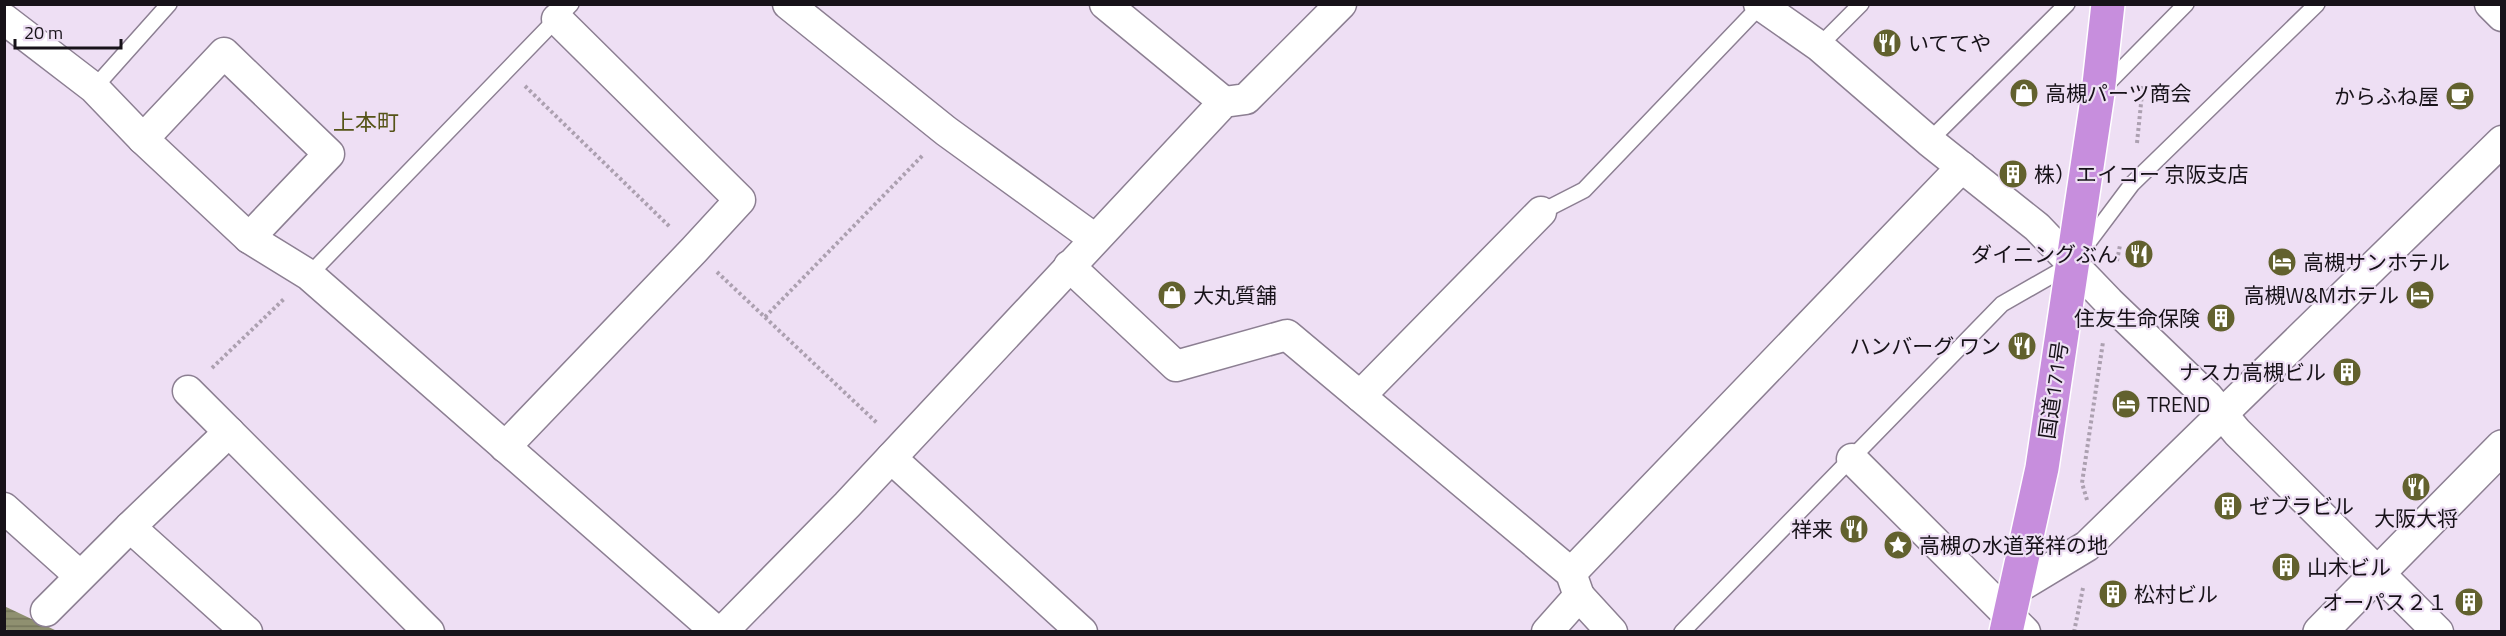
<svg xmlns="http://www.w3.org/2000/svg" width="2506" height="636" viewBox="0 0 2506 636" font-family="'Titillium Web','Noto Sans JP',sans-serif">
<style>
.water{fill:url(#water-rules)}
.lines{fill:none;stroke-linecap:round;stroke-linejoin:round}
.lane-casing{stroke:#8c7f92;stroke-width:18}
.street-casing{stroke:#8c7f92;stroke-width:33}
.secondary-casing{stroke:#8c7f92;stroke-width:36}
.highway-casing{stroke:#fff;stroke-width:36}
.path{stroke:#aca0b0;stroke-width:4;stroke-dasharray:3 3;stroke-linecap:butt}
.lane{stroke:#fff;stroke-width:15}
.street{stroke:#fff;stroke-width:30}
.secondary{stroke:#fff;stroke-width:33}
.highway{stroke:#c78edd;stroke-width:33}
.labels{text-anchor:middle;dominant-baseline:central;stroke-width:4.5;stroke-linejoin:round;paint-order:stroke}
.poi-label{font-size:21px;fill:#171219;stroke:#eedff4;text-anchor:start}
.street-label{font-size:21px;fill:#171219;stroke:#eedff4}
.neighbourhood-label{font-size:22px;fill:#565418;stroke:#eedff4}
</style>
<defs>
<pattern id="water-rules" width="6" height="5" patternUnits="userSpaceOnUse" patternTransform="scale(1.5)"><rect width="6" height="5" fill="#8f9070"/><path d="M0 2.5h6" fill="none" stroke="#74745b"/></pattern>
</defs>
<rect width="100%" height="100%" fill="#eedff4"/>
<polygon class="water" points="4,606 57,631 9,631 5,629"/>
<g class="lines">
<g class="lane-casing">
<g id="lane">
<polyline points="1819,46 1861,4"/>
<polyline points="2104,87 2186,4"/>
<polyline points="94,88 169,4"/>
<polyline points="1929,141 2067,4"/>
<polyline points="1541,212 1584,190 1760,6"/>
<polyline points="309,275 571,4"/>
<polyline points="1682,632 2002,304 2072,264 2132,184 2317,4"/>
</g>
</g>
<g class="street-casing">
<g id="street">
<polyline points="788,4 946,131 1095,239"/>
<polyline points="1105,4 1224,102"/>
<polyline points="1759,4 1819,46 1929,141 2037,227 2109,302 2208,397 2237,432 2438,632"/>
<polyline points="2490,4 2502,16"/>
<polyline points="4,19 94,88 143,139 249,238 309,275 717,632"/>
<polyline points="143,139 224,53 329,154 249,238"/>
<polyline points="1069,266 1176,366 1287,335 1571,573 1579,596"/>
<polyline points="188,391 429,632"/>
<polyline points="1360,396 1541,212"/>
<polyline points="505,447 694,250 740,200 557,19"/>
<polyline points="891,458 1082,632"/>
<polyline points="1852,459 2025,632"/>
<polyline points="4,508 80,576"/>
<polyline points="130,527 247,632"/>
<polyline points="1571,573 1962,167"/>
<polyline points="2014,590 2087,546 2502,141"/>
<polyline points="46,611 130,527 229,432"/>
<polyline points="722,632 847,505 1224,102 1246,99 1341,4"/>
<polyline points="1547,632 1579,596 1612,632"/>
</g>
</g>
<g class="secondary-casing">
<polyline id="secondary" points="2320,632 2502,447"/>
</g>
<g class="highway-casing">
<polyline id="highway" points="2006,632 2042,468 2098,93 2108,4"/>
</g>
<g class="path">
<polyline points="525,86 670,227"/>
<polyline points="2137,143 2143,84"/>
<polyline points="2117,261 2120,245"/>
<polyline points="717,272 877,423"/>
<polyline points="765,317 923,155"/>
<polyline points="212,368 285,298"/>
<polyline points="2087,500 2082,483 2103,342"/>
<polyline points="2074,632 2083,588"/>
</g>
<use href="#lane" class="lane"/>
<use href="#street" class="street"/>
<use href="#secondary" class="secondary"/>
<use href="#highway" class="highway"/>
</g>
<defs>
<g id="restaurant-disc" transform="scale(1.5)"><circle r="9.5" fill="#62612e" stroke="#eedff4"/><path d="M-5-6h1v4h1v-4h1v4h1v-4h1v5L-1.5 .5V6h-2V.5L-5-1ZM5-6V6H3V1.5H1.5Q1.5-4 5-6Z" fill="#fff"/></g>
<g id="shop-disc" transform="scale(1.5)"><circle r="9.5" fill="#62612e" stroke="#eedff4"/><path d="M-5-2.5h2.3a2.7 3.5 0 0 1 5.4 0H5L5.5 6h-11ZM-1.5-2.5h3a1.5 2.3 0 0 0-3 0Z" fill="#fff"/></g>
<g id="cafe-disc" transform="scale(1.5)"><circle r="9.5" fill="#62612e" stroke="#eedff4"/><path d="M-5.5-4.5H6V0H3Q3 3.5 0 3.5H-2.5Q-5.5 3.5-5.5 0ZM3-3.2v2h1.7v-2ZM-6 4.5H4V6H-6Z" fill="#fff"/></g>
<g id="building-disc" transform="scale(1.5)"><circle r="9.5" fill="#62612e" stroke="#eedff4"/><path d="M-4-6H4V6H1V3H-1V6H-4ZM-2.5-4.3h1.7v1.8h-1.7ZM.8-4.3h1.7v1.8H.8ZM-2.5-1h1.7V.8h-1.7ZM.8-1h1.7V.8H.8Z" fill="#fff"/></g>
<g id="hotel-disc" transform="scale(1.5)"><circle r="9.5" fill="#62612e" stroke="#eedff4"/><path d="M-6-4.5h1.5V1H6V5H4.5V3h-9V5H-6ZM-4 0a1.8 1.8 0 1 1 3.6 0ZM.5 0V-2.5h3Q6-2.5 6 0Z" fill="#fff"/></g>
<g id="sight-disc" transform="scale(1.5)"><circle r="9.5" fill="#62612e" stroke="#eedff4"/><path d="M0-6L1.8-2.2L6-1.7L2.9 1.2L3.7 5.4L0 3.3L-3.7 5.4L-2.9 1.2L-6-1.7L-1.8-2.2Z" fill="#fff"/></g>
</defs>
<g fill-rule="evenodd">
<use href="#restaurant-disc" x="1887" y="43"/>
<use href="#shop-disc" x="2024" y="93"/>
<use href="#cafe-disc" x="2460" y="96"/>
<use href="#building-disc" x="2013" y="174"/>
<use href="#restaurant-disc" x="2139" y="254"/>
<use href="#hotel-disc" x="2282" y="262"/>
<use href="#shop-disc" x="1172" y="295"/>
<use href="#hotel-disc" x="2420" y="295"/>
<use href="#building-disc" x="2221" y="318"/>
<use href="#restaurant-disc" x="2022" y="346"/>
<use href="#building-disc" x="2347" y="372"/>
<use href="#hotel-disc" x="2126" y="404"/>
<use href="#restaurant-disc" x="2416" y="487"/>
<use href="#building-disc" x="2228" y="506"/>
<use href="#restaurant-disc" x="1854" y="529"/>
<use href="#sight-disc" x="1898" y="545"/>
<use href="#building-disc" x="2286" y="567"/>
<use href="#building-disc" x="2113" y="594"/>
<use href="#building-disc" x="2469" y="602"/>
</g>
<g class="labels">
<g class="poi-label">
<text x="1908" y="43">いててや</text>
<text x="2045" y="93">高槻パーツ商会</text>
<text x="2439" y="96" text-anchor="end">からふね屋</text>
<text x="2034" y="174">株）エイコー 京阪支店</text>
<text x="2118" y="254" text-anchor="end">ダイニングぶん</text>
<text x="2303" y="262">高槻サンホテル</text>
<text x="1193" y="295">大丸質舗</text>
<text x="2399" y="295" text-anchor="end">高槻W&amp;Mホテル</text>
<text x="2200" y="318" text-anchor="end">住友生命保険</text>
<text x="2001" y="346" text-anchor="end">ハンバーグ ワン</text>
<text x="2326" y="372" text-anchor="end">ナスカ高槻ビル</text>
<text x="2147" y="404">TREND</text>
<text x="2249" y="506">ゼブラビル</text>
<text x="2416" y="518" text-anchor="middle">大阪大将</text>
<text x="1833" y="529" text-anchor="end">祥来</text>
<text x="1919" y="545">高槻の水道発祥の地</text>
<text x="2307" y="567">山木ビル</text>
<text x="2134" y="594">松村ビル</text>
<text x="2448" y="602" text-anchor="end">オーパス２１</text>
</g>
<g class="street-label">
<text transform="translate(2053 390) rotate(-82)">国道171号</text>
</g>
<g class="neighbourhood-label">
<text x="366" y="122">上本町</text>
</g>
</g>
<rect width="2506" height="636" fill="none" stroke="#171219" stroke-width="12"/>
<path d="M15 39v9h106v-9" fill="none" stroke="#171219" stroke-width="3"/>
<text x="24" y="39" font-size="18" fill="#171219" stroke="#eedff4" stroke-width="4.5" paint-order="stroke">20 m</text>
</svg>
